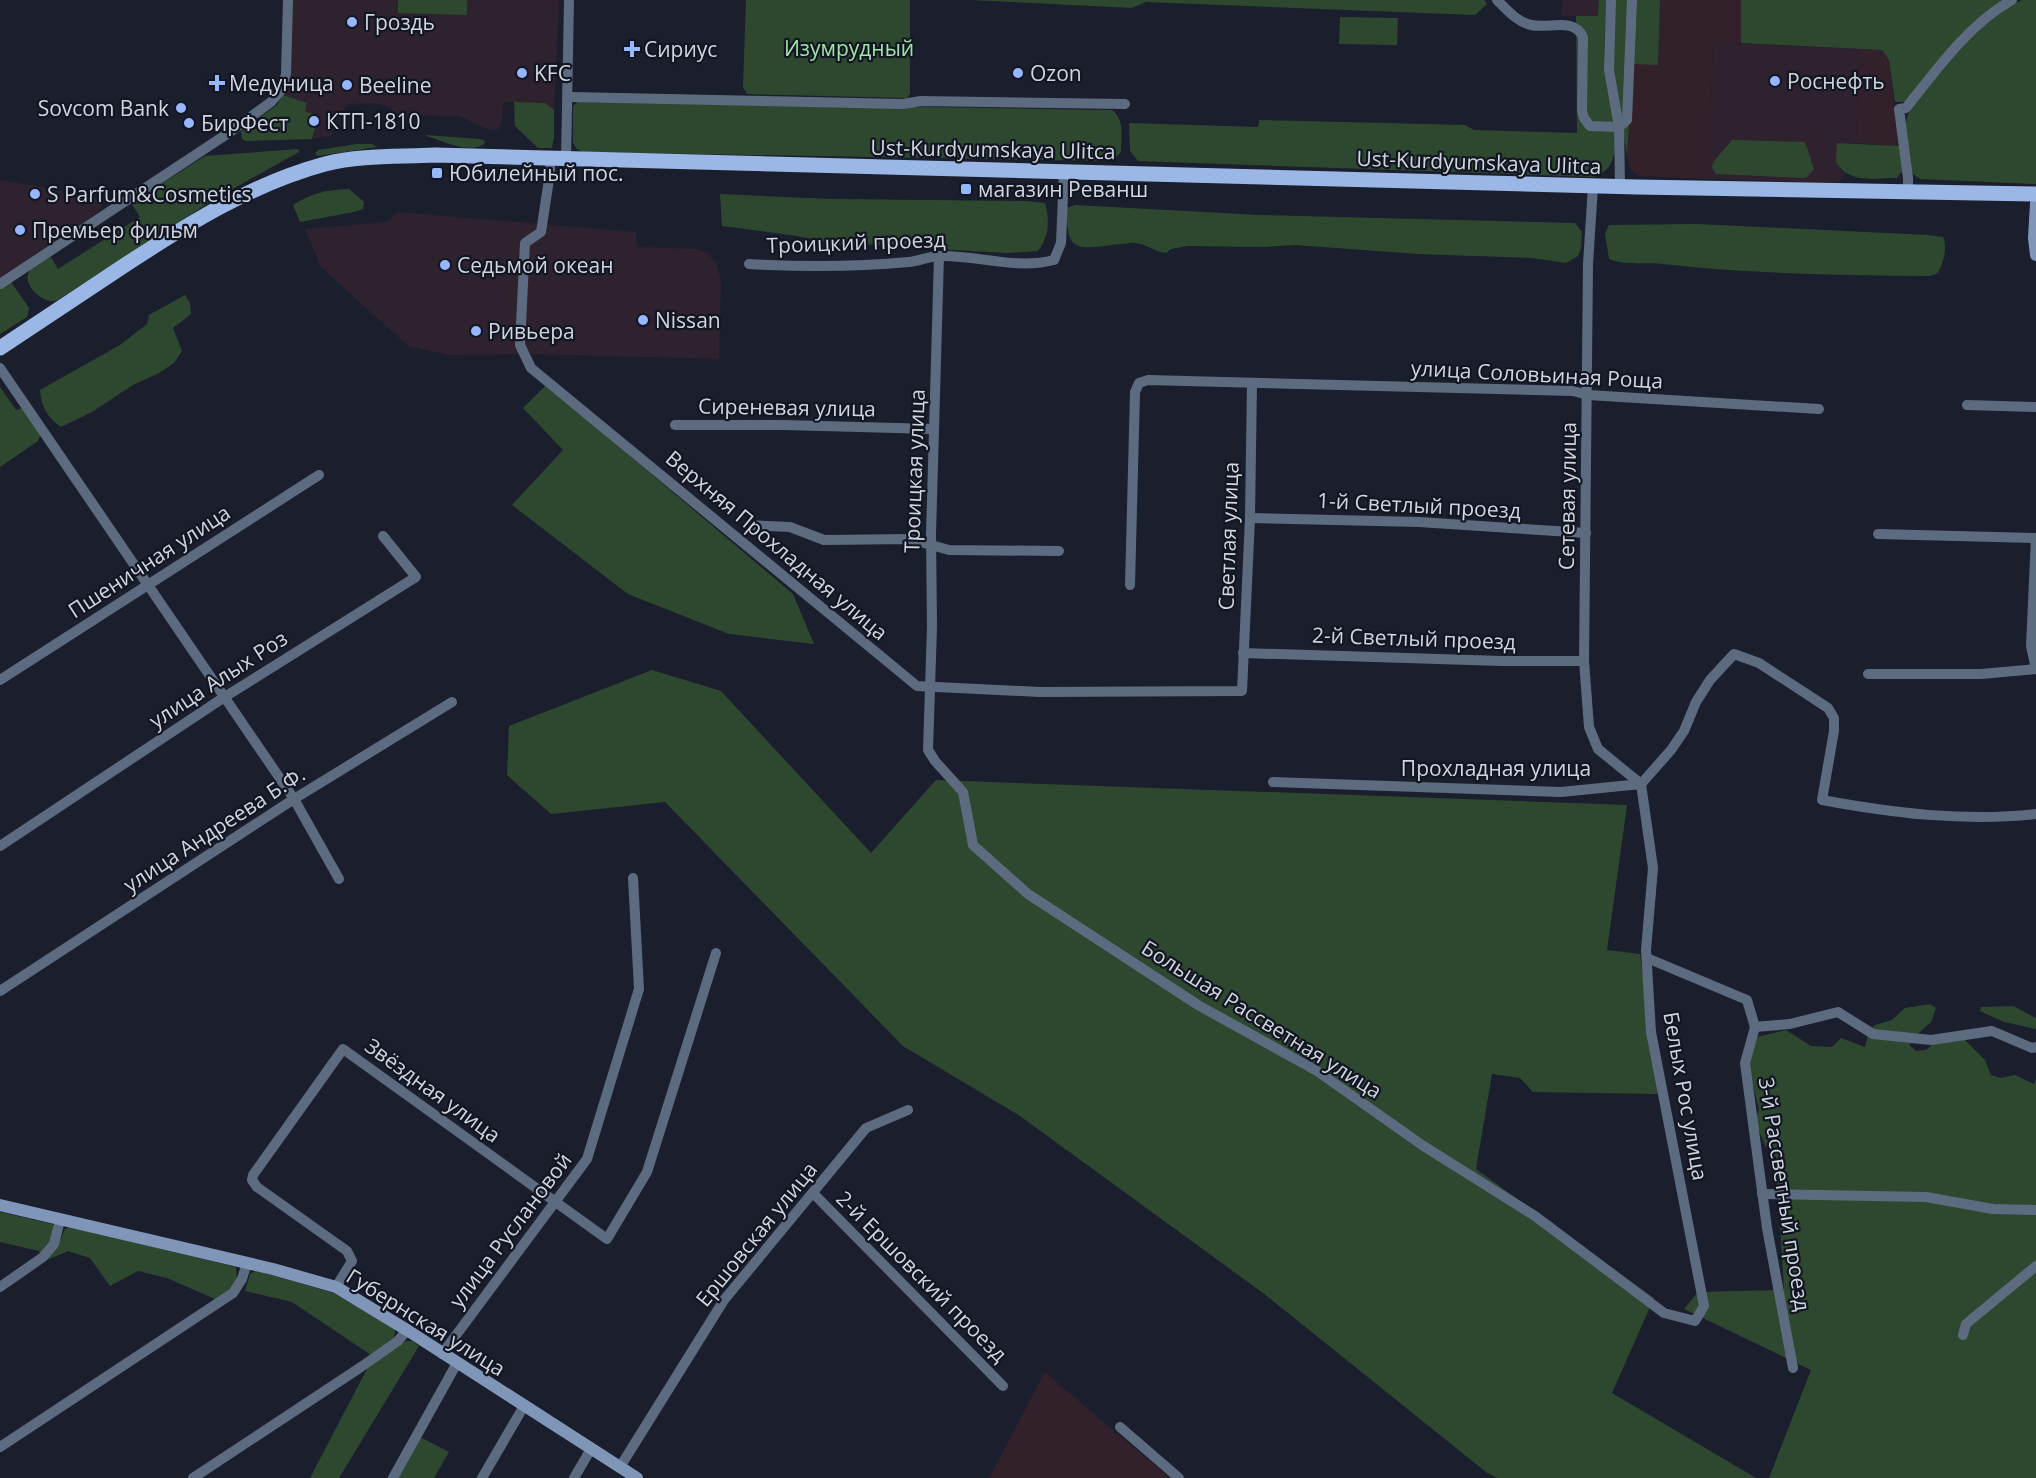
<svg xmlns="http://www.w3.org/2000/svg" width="2036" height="1478" viewBox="0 0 2036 1478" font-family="'Open Sans',sans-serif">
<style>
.commercial{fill:#2f222f}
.industrial{fill:#32212a}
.green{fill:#2e4830}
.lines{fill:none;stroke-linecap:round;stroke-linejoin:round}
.street{stroke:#5d6b81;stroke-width:10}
.secondary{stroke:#8096b9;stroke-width:12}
.primary{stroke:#9bb7e5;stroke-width:15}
.poi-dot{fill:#96b6fd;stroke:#121623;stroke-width:2}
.labels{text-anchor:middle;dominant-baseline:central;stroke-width:4.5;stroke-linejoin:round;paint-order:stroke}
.poi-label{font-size:21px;fill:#d1d5de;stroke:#121623;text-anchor:start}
.park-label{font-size:21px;fill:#9de5a3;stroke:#121623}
.street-label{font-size:21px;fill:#d1d5de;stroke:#121623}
</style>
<rect width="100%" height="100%" fill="#1b1f2d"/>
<g class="commercial">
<polygon points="292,0 559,0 554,110 545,103 503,102 502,124 497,130 488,129 459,116 400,115 385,105 371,103 349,104 340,112 331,136 312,139 317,116 305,111 307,103 283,95"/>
<polygon points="1563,0 1599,0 1598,16 1561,16"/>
<polygon points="1713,42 1859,49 1856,143 1837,143 1840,169 1846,174 1838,183 1709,179"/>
<polygon points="0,180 87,195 98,199 102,206 97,213 0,279"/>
<polygon points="398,212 636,232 637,247 696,249 706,252 716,263 721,280 719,359 533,354 450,355 408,346 321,267 305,229 387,222"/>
</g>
<g class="industrial">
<polygon points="1660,0 1741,0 1741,43 1713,43 1709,179 1638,176 1631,170 1627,156 1633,64 1658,64"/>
<polygon points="1859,49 1882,50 1889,60 1899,146 1856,143"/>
<polygon points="1045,1372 1109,1427 1170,1478 989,1478"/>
</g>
<g class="green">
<polygon points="398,0 467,0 467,15 398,13"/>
<polygon points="746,0 910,0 910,94 907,98 747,94 743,87"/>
<polygon points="971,0 1484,0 1487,4 1475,15 1146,2 1132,8"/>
<path d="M1599,0H1606C1606,23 1603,47 1605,70C1607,96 1620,133 1613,158C1610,169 1604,172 1594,177L1138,161L1130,151L1129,123L1258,127L1259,120L1465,125L1474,130L1577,133L1576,16H1598Z"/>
<polygon points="1615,0 1660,0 1658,65 1633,64 1627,156 1613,68"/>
<polygon points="1741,0 2006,0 1907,102 1895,102 1889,60 1882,50 1741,43"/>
<path d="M2022,0H2036V184L1920,179L1912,173C1910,158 1903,131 1907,118C1910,106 1920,97 1927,87C1953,55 1984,18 2022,0Z"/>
<polygon points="1340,17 1398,18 1397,45 1339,44"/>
<polygon points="283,95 307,103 305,111 318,116 312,139 246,141 242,139 241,131 277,105"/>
<path d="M579,101L1112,110C1125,120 1121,137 1121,152L1114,159L1106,161L582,152L576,148L573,143V106Z"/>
<polygon points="514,102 545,103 554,110 554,137 552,148 538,148 515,126"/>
<path d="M426,135L479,139L484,140L485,143C471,155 442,141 427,136Z"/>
<polygon points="1732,140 1805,142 1814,169 1807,177 1803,178 1716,174 1712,167 1714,161"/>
<path d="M1837,143L1899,146L1903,170L1897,178C1874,178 1849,184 1836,162Z"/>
<polygon points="357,144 372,144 377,147 318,156 315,154 318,150"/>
<path d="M298,149L299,152L218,197L56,301C43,304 20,284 30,270C35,264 45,260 51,257L58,269L140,217L131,203L205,156Z"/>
<path d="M349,189L364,202L363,209L354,212L300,222L293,205C311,193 327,190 349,189Z"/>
<path d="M720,194L832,199L1025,201L1045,203C1050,221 1049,237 1038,251L1007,253L936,249L909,244L843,245L797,236L722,226Z"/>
<path d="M1075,205L1259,215L1575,223L1582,232L1581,248L1578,256L1566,263L1532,258L1418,254L1295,245L1262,247L1188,246L1171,249L1166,253C1155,252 1146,244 1135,243C1131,242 1125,244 1121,244C1081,248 1065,257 1067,208Z"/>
<path d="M1697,224L1928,235L1943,237C1948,248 1943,263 1938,273L1930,276C1841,275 1751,274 1663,264C1644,262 1627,266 1609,259L1605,234L1609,225Z"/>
<polygon points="11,282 29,308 27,317 0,334 0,286"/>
<path d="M185,295L190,303L191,314L173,328L182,351L174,363L159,373L133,385L92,412L61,427C46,416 42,407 40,390L120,345L147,324L149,315Z"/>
<polygon points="546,385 793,594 814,644 729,634 628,594 512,505 563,450 523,408"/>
<polygon points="0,387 16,410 22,408 41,433 38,441 0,467"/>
<polygon points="652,670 721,691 871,853 936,780 1627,805 1607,950 1640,954 1658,1094 1533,1092 1520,1078 1492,1074 1476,1169 1654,1298 1612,1393 1756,1478 1497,1478 1486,1472 1263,1293 1020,1116 903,1046 665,802 551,814 507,775 509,726"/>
<polygon points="1930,1004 1936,1008 1931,1022 1911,1040 1910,1046 1916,1051 1926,1050 1933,1044 1964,1039 1985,1060 1991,1075 2000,1078 2015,1075 2034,1084 2036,1079 2036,1478 1769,1478 1811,1370 1684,1309 1698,1292 1784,1290 1776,1157 1765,1145 1755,1121 1759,1109 1748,1066 1757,1037 1786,1030 1811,1046 1832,1047 1841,1038 1865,1047 1869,1031 1875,1025 1892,1020 1905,1008"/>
<polygon points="2013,1006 2036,1018 2036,1029 2004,1022 1980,1011 1981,1007"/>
<polygon points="0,1212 52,1224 54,1226 50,1243 40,1255 39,1251 0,1242"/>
<polygon points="70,1227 236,1267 237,1279 229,1290 215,1299 167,1278 138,1271 110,1286 90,1258 68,1251 47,1260 58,1245 65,1229"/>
<polygon points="257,1270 333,1293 395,1329 394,1340 371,1355 292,1302 245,1291 250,1274"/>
<polygon points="406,1341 412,1341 419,1346 339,1478 310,1478 368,1367"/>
<polygon points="420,1437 449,1452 434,1478 397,1478"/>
</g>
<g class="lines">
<g class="street">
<path d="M1497,0C1507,10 1517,22 1531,25C1549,29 1574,17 1583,37L1582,111L1584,118L1590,126L1619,127"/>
<polyline points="1611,0 1609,70 1619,127 1620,186"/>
<polyline points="569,97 903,104 921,101 1125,104"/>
<polyline points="1619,127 1627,120 1632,0"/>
<polyline points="550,159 550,173 541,232 525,243 520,345 531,368 917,686 1040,692 1242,691 1250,518 1252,383"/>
<polyline points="566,160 569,0"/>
<path d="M1908,193V178L1899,109L1906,108C1937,69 1968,25 2012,0"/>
<polyline points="939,256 931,534 932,627 928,750 935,761 963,792 973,845 1028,894 1198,1005 1317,1071 1422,1145 1535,1216 1664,1313 1695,1321 1704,1306 1651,1032 1646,950 1653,868 1641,784 1598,749 1589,727 1584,661 1588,264 1593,186"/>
<path d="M749,264C802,267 855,267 909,262C919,261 930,256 940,256C977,255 1016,270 1054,260L1061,243L1064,172"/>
<polyline points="0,284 230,132 271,102 282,89 286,74 288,0"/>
<polyline points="0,368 294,799 339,879"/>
<polyline points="1967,405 2036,407"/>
<polyline points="675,425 784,425 934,429"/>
<polyline points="1250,518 1419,522 1586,533"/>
<polyline points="748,525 790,527 824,540 910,539 949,550 1059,551"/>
<polyline points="1878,534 2036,538"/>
<polyline points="2036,538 2031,646 2036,669"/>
<polyline points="1130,585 1135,392 1139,383 1148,380 1573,391 1588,395 1819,409"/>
<polyline points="1243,653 1502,661 1584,661"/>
<polyline points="1868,674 1981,674 2036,669"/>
<polyline points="0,680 319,475"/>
<path d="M1273,782L1561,792L1641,784L1671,750L1684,731L1696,702L1710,680L1734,654L1759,663L1828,708L1834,718V731L1822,800C1892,813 1965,822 2036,814"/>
<polyline points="0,846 223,698 416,577 383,536"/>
<polyline points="1647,958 1747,1000 1755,1027 1790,1024 1838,1012 1873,1034 1931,1040 1992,1031 2032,1048 2036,1047"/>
<polyline points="0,991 294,799 452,702"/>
<polyline points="1755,1027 1745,1063 1767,1228 1793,1368"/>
<polyline points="813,1193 1003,1386"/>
<polyline points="1762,1194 1926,1197 1993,1209 2036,1210"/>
<polyline points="0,1287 43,1257 54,1244 60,1220"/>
<polyline points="336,1287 352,1261 347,1251 257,1187 252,1180 253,1175 343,1049 607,1239 647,1172 716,953"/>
<polyline points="1963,1335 1966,1324 2036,1266"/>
<polyline points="442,1354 587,1159 639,989 633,878"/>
<polyline points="1120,1427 1179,1478"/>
<polyline points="0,1447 233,1293 242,1279 247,1263"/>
<polyline points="620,1467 724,1300 866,1128 908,1110"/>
<polyline points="193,1478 361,1367 398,1341 407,1330"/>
<polyline points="393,1478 457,1363"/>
<polyline points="482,1478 524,1406"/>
<polyline points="574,1478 591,1449"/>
</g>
<g class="secondary">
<polyline points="2036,203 2034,238 2036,255"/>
<polyline points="0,1205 273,1269 336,1287 407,1330 637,1478"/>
</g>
<path class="primary" d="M0,348C41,321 82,294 122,267C186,225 251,184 325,164C361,155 398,157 435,155L1637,187L2036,194"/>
</g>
<g class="poi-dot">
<circle cx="352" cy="22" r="6"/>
<path d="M629 40h6v6h6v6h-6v6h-6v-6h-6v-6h6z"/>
<circle cx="522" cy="73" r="6"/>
<circle cx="1018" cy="73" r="6"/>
<circle cx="1775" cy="81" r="6"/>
<path d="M214 74h6v6h6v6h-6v6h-6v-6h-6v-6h6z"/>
<circle cx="347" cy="85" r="6"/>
<circle cx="181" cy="108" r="6"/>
<circle cx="314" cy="121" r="6"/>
<circle cx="189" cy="123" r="6"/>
<rect x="431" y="167" width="12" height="12" rx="3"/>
<rect x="960" y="183" width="12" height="12" rx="3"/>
<circle cx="35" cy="194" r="6"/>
<circle cx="20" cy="230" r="6"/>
<circle cx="445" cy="265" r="6"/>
<circle cx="643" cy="320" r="6"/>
<circle cx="476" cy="331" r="6"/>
</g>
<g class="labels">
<g class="poi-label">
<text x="364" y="22">Гроздь</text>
<text x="644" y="49">Сириус</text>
<text x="534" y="73">KFC</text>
<text x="1030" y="73">Ozon</text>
<text x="1787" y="81">Роснефть</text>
<text x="229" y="83">Медуница</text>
<text x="359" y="85">Beeline</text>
<text x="169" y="108" text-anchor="end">Sovcom Bank</text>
<text x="326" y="121">КТП-1810</text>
<text x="201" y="123">БирФест</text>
<text x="449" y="173">Юбилейный пос.</text>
<text x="978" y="189">магазин Реванш</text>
<text x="47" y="194">S Parfum&amp;Cosmetics</text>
<text x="32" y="230">Премьер фильм</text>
<text x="457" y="265">Седьмой океан</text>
<text x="655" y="320">Nissan</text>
<text x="488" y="331">Ривьера</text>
</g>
<g class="park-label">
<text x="849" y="48">Изумрудный</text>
</g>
<g class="street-label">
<text transform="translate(993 149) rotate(1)">Ust-Kurdyumskaya Ulitca</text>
<text transform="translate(1479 162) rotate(2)">Ust-Kurdyumskaya Ulitca</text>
<text transform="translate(856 242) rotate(-2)">Троицкий проезд</text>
<text transform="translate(1537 374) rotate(3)">улица Соловьиная Роща</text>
<text transform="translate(787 407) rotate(1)">Сиреневая улица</text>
<text transform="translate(914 471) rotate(-88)">Троицкая улица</text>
<text transform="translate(1567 496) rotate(-89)">Сетевая улица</text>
<text transform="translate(1419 505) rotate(3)">1-й Светлый проезд</text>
<text transform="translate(1228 536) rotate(-88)">Светлая улица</text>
<text transform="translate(777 545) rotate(40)">Верхняя Прохладная улица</text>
<text transform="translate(149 561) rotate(-33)">Пшеничная улица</text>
<text transform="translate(1414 638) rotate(2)">2-й Светлый проезд</text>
<text transform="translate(218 679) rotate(-33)">улица Алых Роз</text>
<text x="1496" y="768">Прохладная улица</text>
<text transform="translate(214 829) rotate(-33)">улица Андреева Б.Ф.</text>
<text transform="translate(1262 1019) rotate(32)">Большая Рассветная улица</text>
<text transform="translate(433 1090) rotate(36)">Звёздная улица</text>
<text transform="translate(1686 1096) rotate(80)">Белых Рос улица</text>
<text transform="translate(1785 1194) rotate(81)">3-й Рассветный проезд</text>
<text transform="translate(510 1230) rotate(-53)">улица Руслановой</text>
<text transform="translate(756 1234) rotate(-51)">Ершовская улица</text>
<text transform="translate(922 1276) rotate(45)">2-й Ершовский проезд</text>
<text transform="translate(426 1322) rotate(32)">Губернская улица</text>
</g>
</g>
</svg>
